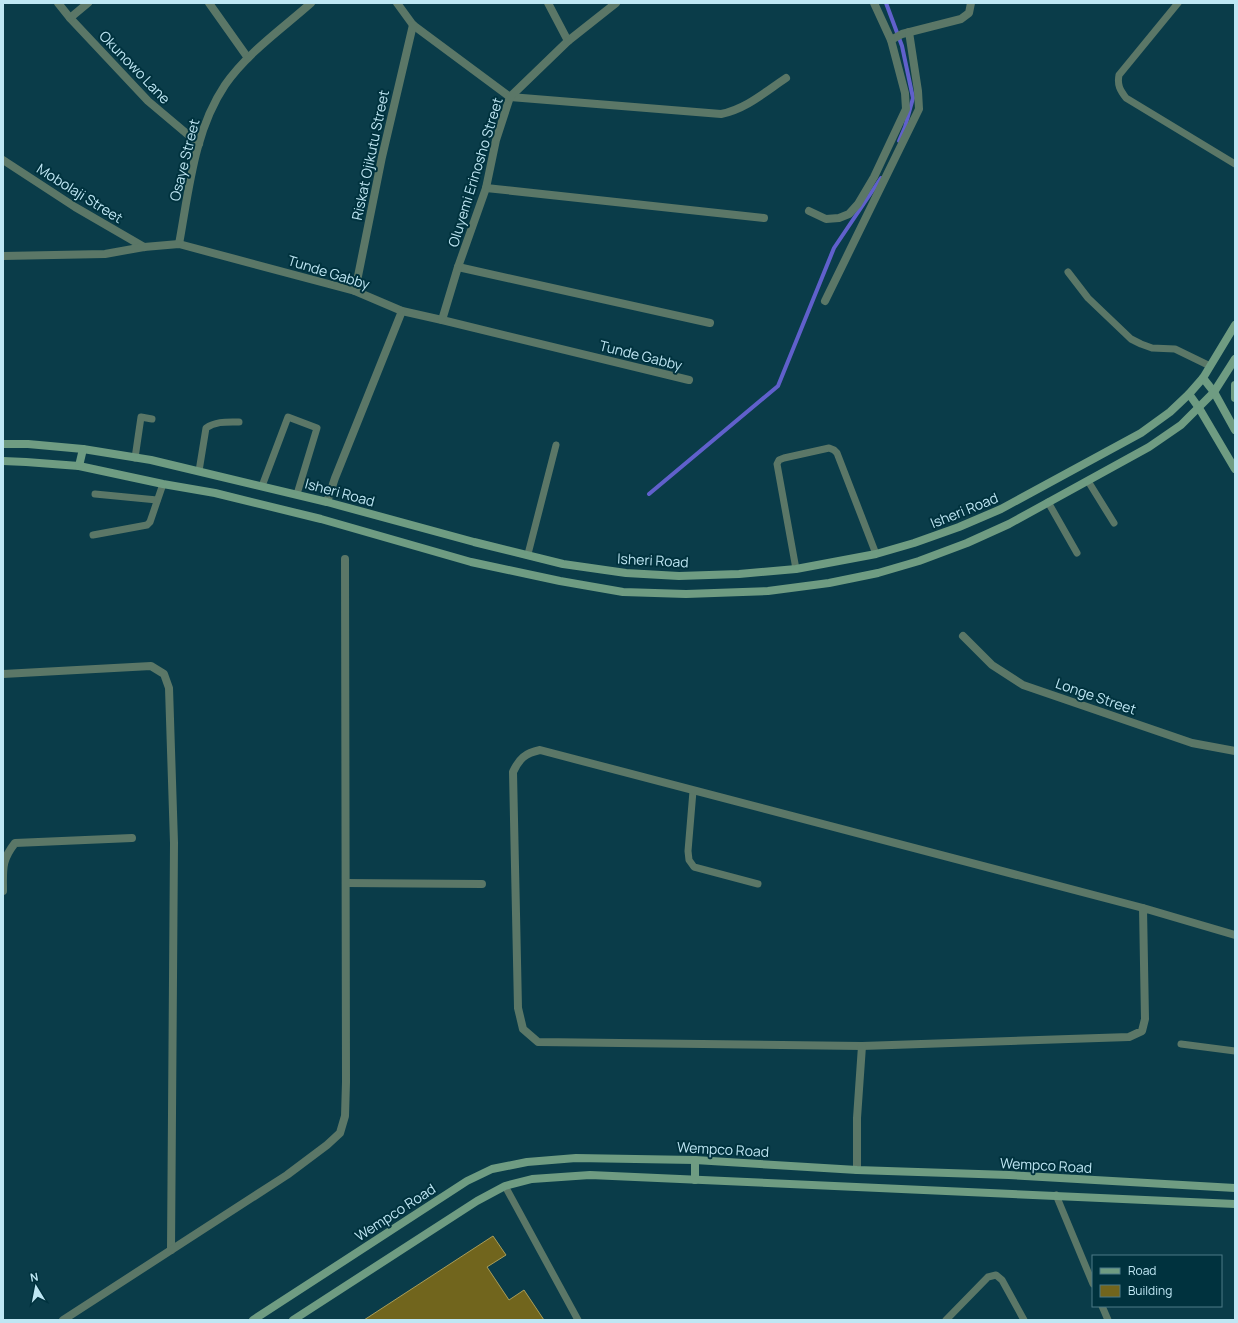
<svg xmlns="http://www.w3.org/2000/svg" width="1238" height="1323" viewBox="0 0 1238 1323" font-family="Manrope,sans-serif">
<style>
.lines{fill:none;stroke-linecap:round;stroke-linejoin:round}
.stream{stroke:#6060cc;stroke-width:4}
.building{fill:#71651d;stroke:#a99d59}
.lane{stroke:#5b7767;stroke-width:7}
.street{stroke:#5b7767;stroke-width:8}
.secondary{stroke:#6f9c82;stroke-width:8}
.labels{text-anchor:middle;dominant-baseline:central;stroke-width:4;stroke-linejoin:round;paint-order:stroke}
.street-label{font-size:14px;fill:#bfe7f4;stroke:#00323e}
</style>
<rect width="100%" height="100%" fill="#0a3c49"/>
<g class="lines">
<g class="stream">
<polyline points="886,3 902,46 913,98 905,127 899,141"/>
<polyline points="649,494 778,386 834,248 881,178"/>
</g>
</g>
<polygon class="building" points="493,1236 506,1255 487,1267 509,1300 524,1290 544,1320 364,1320"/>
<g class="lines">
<g class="lane">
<path d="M1178,3L1119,75C1117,85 1120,90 1126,98L1235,164"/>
<polyline points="1068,272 1088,298 1131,339 1141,344 1152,348 1175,349 1210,366"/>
<polyline points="135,458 141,417 152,419"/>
<path d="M199,471L206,428C216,421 227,422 239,422"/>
<polyline points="1088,481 1114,523"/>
<polyline points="262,486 288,417 317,428 297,494"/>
<polyline points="95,494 157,500"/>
<polyline points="1048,502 1077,553"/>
<polyline points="93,535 147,525 150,522 163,484"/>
<polyline points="528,554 556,445"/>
<polyline points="796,569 777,464 779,460 784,458 829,448 834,450 837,453 876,554"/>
<polyline points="693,791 688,851 689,860 694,867 758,884"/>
<polyline points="1181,1044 1235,1051"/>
<polyline points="505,1186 578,1320"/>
<polyline points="1056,1195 1093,1284"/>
<polyline points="1102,1306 1108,1320"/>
<polyline points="946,1320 988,1277 996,1275 1002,1280 1024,1320"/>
</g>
<g class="street">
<polyline points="58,3 70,18 148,101 199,144"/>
<polyline points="209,3 248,58"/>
<path d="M397,3L413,25L510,97L721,114C746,109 765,92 786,78"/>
<polyline points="548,3 568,41"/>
<polyline points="70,18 88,3"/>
<polyline points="891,40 902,34 961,19 969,13 971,3"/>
<polyline points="3,160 75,207 144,247"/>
<polyline points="486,188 764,218"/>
<polyline points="809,211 826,219 839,218 849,214 858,204 874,177 906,109 905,93 891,40 874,3"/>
<path d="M179,244C189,190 194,131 225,85C247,53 283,28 311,3"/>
<polyline points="3,256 105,254 144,247 179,244 355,291 402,311 442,320 689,380"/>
<polyline points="458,267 710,323"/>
<polyline points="355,291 382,157 413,25"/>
<polyline points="825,301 919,109 918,91 909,32"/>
<polyline points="442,320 458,267 486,188 496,140 510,97 568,41 616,3"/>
<polyline points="327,502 335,478 402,311"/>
<polyline points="963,636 992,665 1023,685 1192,743 1235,751"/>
<polyline points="3,674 151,666 164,674 169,688 174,843 171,1250"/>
<polyline points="346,883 482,884"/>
<path d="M3,891C3,869 1,861 15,843L132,838"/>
<path d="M1143,908L1145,1019L1142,1031L1129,1037L862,1046L538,1042L523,1029L518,1008L513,772C519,759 525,753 540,750L1143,908L1235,935"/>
<polyline points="857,1170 857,1118 862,1046"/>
<polyline points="63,1320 287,1175 327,1145 340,1133 345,1116 346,1082 345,559"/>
</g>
<g class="secondary">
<polyline points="1203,378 1214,392 1235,430"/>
<polyline points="1235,385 1235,398"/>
<polyline points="1189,394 1199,408 1235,469"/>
<polyline points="3,444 28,444 83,449 151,460 327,502 474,542 563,564 626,573 679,576 739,574 796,569 876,554 914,543 959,527 1001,509 1141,433 1170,412 1189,394 1203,378 1235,325"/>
<polyline points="3,461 26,462 79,466 163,484 215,493 321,519 471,562 560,581 623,592 686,594 768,591 829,583 878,573 919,561 967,543 1009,524 1149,447 1181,425 1214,392 1235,359"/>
<polyline points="79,466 83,449"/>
<polyline points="695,1180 695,1160"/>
<polyline points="253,1320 467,1181 492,1169 527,1162 576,1158 695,1160 857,1170 1009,1175 1235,1188"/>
<polyline points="293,1320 477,1201 505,1186 532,1179 590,1175 1235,1204"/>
</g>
</g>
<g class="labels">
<g class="street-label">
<text transform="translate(135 67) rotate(46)">Okunowo Lane</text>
<text transform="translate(370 155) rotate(-78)">Riskat Ojikutu Street</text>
<text transform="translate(184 160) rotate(-76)">Osaye Street</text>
<text transform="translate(475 172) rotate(-73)">Oluyemi Erinosho Street</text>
<text transform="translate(80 193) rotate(32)">Mobolaji Street</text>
<text transform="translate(329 272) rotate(17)">Tunde Gabby</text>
<text transform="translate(641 355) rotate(14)">Tunde Gabby</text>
<text transform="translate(340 492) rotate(15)">Isheri Road</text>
<text transform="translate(964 510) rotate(-22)">Isheri Road</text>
<text transform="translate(653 560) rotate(3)">Isheri Road</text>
<text transform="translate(1096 696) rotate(19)">Longe Street</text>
<text transform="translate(723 1149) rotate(3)">Wempco Road</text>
<text transform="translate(1046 1165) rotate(3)">Wempco Road</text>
<text transform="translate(395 1212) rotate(-33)">Wempco Road</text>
</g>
</g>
<rect width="1238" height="1323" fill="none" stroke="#bfe7f4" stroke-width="8"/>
<rect x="1092" y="1255" width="130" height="52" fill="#00323e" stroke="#4c7a87"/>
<rect x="1100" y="1268" width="20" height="6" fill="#6f9c82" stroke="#4c7a87"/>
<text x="1128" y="1275" font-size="12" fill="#bfe7f4">Road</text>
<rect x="1100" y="1285" width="20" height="12" fill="#71651d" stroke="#4c7a87"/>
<text x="1128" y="1295" font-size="12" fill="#bfe7f4">Building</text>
<g transform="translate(36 1287) rotate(350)" stroke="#00323e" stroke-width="3" paint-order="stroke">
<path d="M0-3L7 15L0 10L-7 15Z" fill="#bfe7f4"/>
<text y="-6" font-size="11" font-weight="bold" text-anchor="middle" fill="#bfe7f4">N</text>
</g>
</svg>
